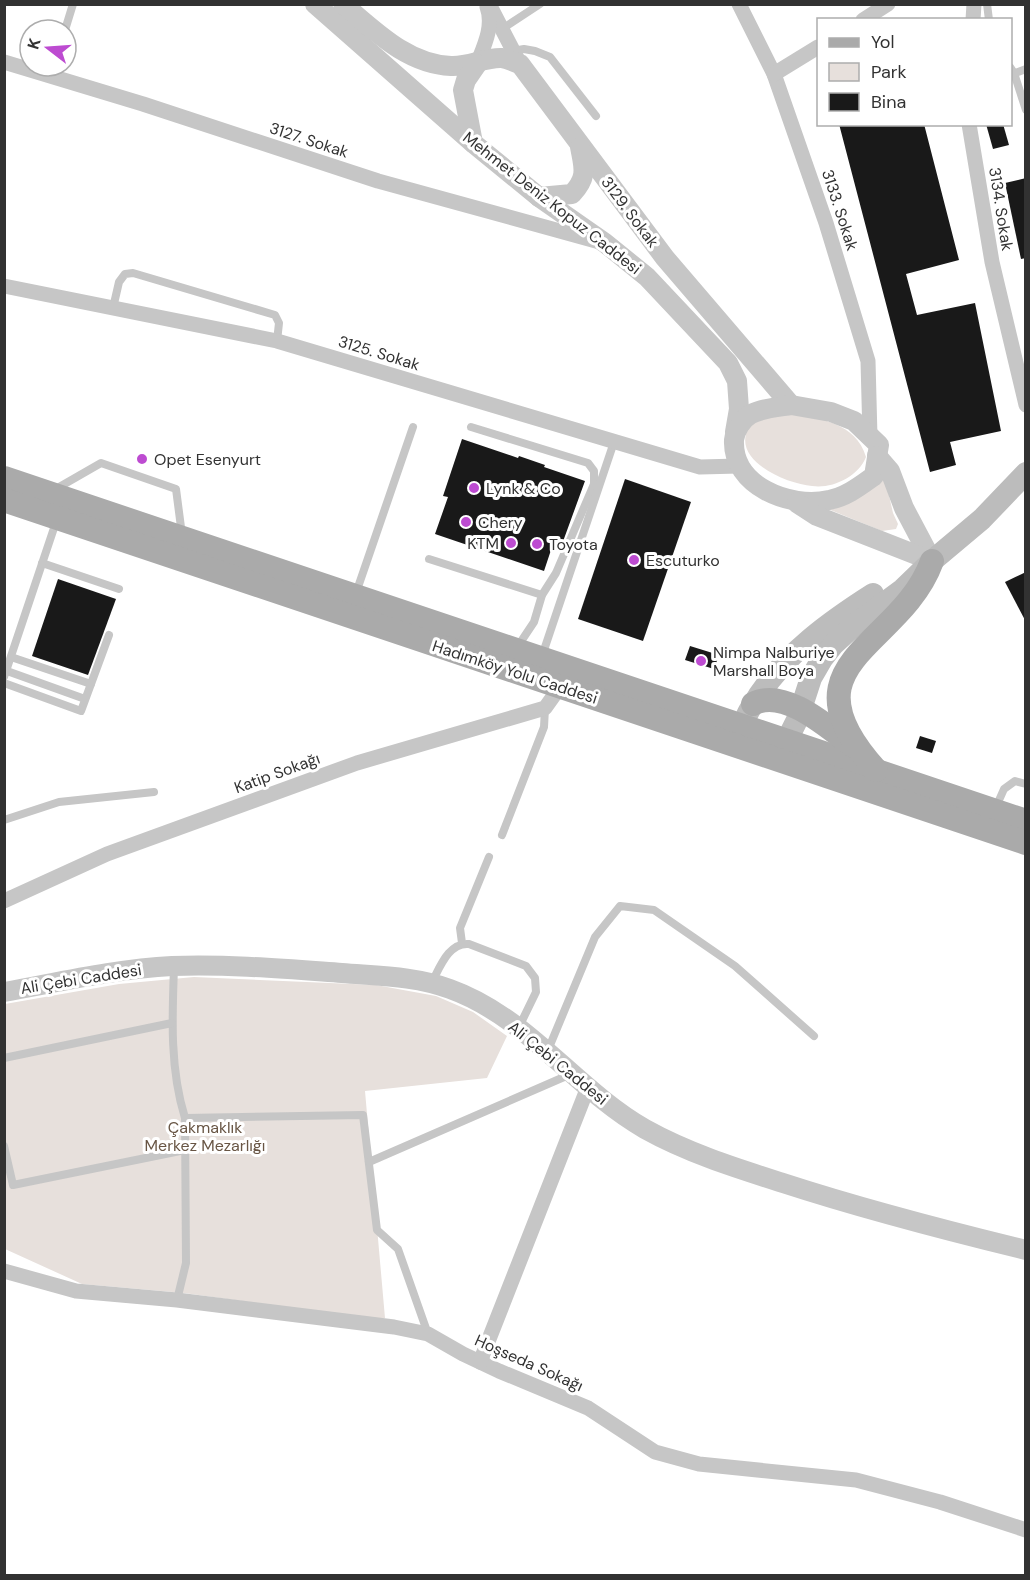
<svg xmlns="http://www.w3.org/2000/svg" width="1030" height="1580" viewBox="0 0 1030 1580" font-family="'DM Sans',sans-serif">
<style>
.green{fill:#e7e0dc}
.building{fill:#191919}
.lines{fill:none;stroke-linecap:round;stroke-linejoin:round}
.service{stroke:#c6c6c6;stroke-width:8}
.minor{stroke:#c6c6c6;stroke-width:15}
.tertiary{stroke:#c6c6c6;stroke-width:20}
.secondary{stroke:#bcbcbc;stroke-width:22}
.primary{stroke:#aaa;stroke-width:24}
.poi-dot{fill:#bd4bd1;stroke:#fff;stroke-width:2}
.labels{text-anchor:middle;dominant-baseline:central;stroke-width:6;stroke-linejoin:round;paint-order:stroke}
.street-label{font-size:16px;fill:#323232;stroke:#fff}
.poi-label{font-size:16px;fill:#323232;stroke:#fff;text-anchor:start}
.park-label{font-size:16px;fill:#685544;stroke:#fff}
</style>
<rect width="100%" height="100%" fill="#fff"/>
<g class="green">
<path d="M789,412C819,419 856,422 866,457C858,477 832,489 812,486C788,484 738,463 746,434C747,430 749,425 753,422C762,416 778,415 789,412Z"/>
<polygon points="884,473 893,513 898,524 896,529 882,531 823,507"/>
<polygon points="194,977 376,985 436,996 473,1012 507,1036 487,1078 365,1091 385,1318 373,1319 184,1293 82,1284 5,1249 5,1004 119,984"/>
</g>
<g class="building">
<polygon points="839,124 924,124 959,260 906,274 917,315 975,303 1001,431 950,442 956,465 930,472"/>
<polygon points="986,124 1003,124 1009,145 993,149"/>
<polygon points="1026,178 1026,258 1021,259 1005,183"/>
<polygon points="462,439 518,458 519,456 545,465 544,467 585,481 561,547 553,544 544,571 435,534 448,497 443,496"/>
<polygon points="625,479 691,502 643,641 578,619"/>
<polygon points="1026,572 1026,622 1005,582"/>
<polygon points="58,579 116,599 88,675 32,656"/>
<polygon points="690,646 719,655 714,669 685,660"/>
<polygon points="920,736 936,741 932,753 916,748"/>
</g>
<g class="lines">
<g class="service">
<polyline points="987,4 989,20"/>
<polyline points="502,29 540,4"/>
<polyline points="65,30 73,4"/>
<polyline points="513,51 524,49 535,51 550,57 596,116"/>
<polyline points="1010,67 1014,73 1026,110"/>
<polyline points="1010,75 1026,69"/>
<polyline points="113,308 119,282 125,274 133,273 275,315 279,323 277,341"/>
<polyline points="471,427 588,463 594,471 594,484 556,573 542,595 534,622 518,646"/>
<polyline points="54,490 101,463 176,489 182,535"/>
<polyline points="429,559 542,595"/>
<polyline points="42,563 119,589"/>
<polyline points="356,593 413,427"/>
<polyline points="542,656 614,442"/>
<polyline points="11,657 91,684"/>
<polyline points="7,671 85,699"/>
<polyline points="4,677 56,522"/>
<polyline points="4,683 81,711 109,635"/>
<polyline points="996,807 1004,789 1015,781 1026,784"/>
<polyline points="4,820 59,802 154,792"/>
<polyline points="502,835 544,727 545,708"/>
<polyline points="462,943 460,928 489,857"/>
<path d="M174,968C172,1018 170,1070 185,1118L186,1263L177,1300"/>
<path d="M432,982C440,967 449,942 469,944L526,966L535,978L536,992L519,1027"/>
<polyline points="548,1050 595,937 620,906 654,910 735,966 814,1036"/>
<polyline points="4,1058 172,1023"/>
<polyline points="185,1118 363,1115 377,1230 398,1249 428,1334"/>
<polyline points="4,1146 13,1185 185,1150"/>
<polyline points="369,1162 571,1074"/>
</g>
<g class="minor">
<polyline points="489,4 520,64"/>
<polyline points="739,4 774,74 826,223 868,361 870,437"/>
<polyline points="863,20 888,4"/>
<polyline points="973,20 974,4"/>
<polyline points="4,62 143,104 378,181 596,241"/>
<path d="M477,64C484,46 494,26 487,7"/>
<polyline points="774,74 818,47"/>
<polyline points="969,124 992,262 1026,405"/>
<polyline points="4,286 277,341 700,467 739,466"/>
<polyline points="4,901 107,854 357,763 545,708 560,687"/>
<polyline points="4,1271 76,1291 177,1300 394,1327 428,1334 463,1354 499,1371 588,1408 655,1452 699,1464 856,1480 940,1502 1026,1530"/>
<polyline points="480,1362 588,1087"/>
</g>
<g class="tertiary">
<polyline points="315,4 473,143 539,197 605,243 647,277 728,363 737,381 739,409 735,432"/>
<path d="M343,4C375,31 407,64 451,66C468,67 486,57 502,58C507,59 514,62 520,64L665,258L791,405"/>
<polyline points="473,143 463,90 466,80 477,64"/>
<path d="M539,197L572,194C588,177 584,168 580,147"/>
<path d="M791,405L831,412L854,421L879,445L874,476C860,486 846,497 829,500C790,509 732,486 734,440C735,431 742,419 751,414C763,408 778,407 791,405Z"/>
<polyline points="877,456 890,471 904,508 932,561"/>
<polyline points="797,503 817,516 932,561"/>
<path d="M4,992C60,982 116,969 172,966C229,964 286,969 342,973C378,976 416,976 450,989C528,1017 575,1089 645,1129C688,1153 736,1168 783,1183C863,1209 944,1230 1026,1250"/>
</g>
<g class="secondary">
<path d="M747,715C750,708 755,702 759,695C788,652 829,622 873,594"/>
<polyline points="787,740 798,718 811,678 822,659 833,645 857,623 903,589 932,561 982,519 1026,473"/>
</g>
<g class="primary">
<polyline points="4,478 1026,821"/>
<polyline points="4,500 1026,843"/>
<path d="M753,704C784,687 829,728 853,746"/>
<path d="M876,770C778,661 900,649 932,561"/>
</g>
</g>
<g class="poi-dot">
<circle cx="142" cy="459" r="6"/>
<circle cx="474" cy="488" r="6"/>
<circle cx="466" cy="522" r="6"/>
<circle cx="511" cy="543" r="6"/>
<circle cx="537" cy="544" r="6"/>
<circle cx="634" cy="560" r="6"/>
<circle cx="701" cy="661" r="6"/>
</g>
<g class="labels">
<g class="street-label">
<text transform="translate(309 140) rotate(18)">3127. Sokak</text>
<text transform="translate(552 203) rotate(38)">Mehmet Deniz Kopuz Caddesi</text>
<text transform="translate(1001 209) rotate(81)">3134. Sokak</text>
<text transform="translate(840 210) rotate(72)">3133. Sokak</text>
<text transform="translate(630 212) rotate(53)">3129. Sokak</text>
<text transform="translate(379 353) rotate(17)">3125. Sokak</text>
<text transform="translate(515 672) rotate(18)">Hadımköy Yolu Caddesi</text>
<text transform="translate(277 773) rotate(-20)">Katip Sokağı</text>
<text transform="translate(81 979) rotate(-9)">Ali Çebi Caddesi</text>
<text transform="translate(558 1063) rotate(39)">Ali Çebi Caddesi</text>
<text transform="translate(529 1363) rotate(24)">Hoşseda Sokağı</text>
</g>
<g class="poi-label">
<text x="154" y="459">Opet Esenyurt</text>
<text x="486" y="488">Lynk &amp; Co</text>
<text x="478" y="522">Chery</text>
<text x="499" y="543" text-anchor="end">KTM</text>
<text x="549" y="544">Toyota</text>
<text x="646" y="560">Escuturko</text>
<text x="713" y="652">Nimpa Nalburiye<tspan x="713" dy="18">Marshall Boya</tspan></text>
</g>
<g class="park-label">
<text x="205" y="1127">Çakmaklık<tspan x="205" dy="18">Merkez Mezarlığı</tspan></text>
</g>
</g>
<rect width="1030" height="1580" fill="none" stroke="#323232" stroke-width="12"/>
<rect x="817" y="18" width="195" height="108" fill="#ffffff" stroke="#adadad" stroke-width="1.5"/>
<rect x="829" y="38" width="30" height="9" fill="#aaaaaa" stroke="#adadad" stroke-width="1.5"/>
<text x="871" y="48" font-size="18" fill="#323232">Yol</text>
<rect x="829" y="63" width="30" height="18" fill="#e7e0dc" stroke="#adadad" stroke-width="1.5"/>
<text x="871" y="78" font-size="18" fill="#323232">Park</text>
<rect x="829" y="93" width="30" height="18" fill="#191919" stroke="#adadad" stroke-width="1.5"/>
<text x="871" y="108" font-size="18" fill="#323232">Bina</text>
<g transform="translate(48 48) rotate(287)"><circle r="28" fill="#ffffff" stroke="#adadad" stroke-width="1.5"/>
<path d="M0-4.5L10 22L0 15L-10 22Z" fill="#bd4bd1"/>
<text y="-9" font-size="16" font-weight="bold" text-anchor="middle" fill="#323232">K</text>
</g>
</svg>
